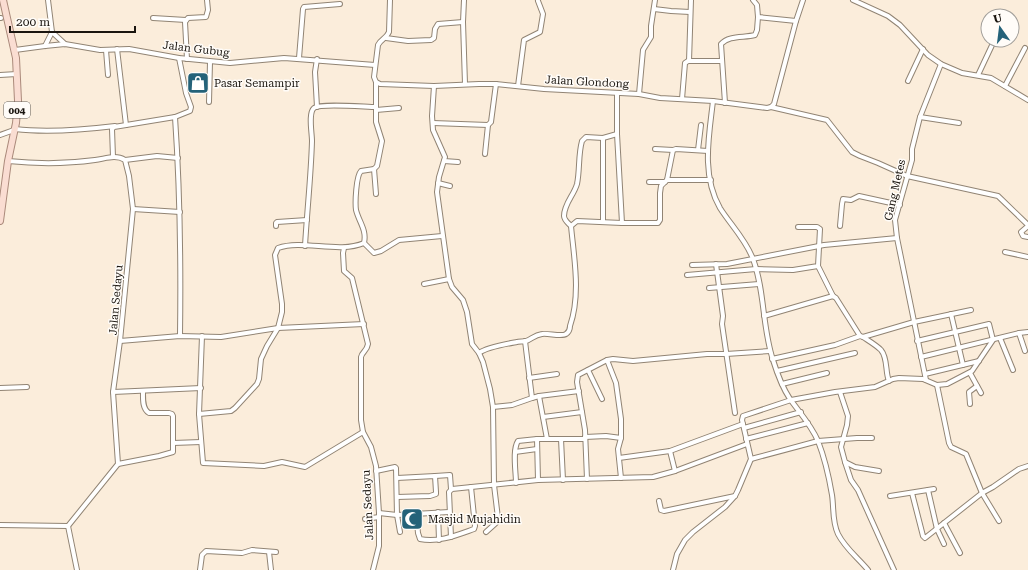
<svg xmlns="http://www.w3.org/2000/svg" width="1028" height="570" viewBox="0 0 1028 570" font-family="'Roboto Serif',serif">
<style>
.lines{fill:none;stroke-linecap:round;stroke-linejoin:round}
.street-casing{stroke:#918474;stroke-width:6}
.primary-casing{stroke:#aa897a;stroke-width:8}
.street{stroke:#fff;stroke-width:4}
.primary{stroke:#faddd2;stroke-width:6}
.labels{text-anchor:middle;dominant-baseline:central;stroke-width:3;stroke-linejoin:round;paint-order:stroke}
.shield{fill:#fffcf8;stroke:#5f5a55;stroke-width:1}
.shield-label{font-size:10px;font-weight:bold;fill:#1a150f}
.street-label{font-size:11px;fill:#1a150f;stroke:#fffcf8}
.poi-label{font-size:11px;fill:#1a150f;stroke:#fffcf8;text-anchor:start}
</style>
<rect width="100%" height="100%" fill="#fbeddb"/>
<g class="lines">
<g class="street-casing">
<g id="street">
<polyline points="464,0 463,22 465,84"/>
<polyline points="753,0 757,5 758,17 796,21"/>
<polyline points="853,0 888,16 900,25 928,55 941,64 962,73 991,78 1028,100"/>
<polyline points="654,9 671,11 690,12"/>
<polyline points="0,18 1,18"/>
<polyline points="153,18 186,20"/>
<polyline points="52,32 65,44"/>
<polyline points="386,38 408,41 431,40 434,38 435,29 438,24 463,22"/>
<polyline points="45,46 52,32 48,0"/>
<polyline points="117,49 126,125"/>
<polyline points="15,50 45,46 65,44 100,50 129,49 179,58 230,63 284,58 375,65"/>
<polyline points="106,50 108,75"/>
<polyline points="299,58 303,9 304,7 340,4"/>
<polyline points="187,59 185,22 188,18 206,17 208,10 207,0"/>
<polyline points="317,59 315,72 317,107"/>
<polyline points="689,61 691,0"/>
<polyline points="0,75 17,74"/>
<polyline points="978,75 994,41"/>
<polyline points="908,81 923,49"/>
<polyline points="376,82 380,84 434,86 479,84 496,84 544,89 639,94 660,98 713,101 767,108 771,107 774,104 796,21 803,0"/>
<polyline points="434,86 432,116 433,130 445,157 439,177 437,192 449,279 452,287 463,300 467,312 472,344 479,353 483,362 490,389 493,407 494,485 498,518 496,523 486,532"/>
<polyline points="518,86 524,40 540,32 543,14 538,1"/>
<polyline points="1005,86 1025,48"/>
<polyline points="639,94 643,50 651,37 651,26 655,0"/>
<polyline points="682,99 685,63 688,61 722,61"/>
<path d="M713,101C709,136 701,175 720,208C730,224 746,240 753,259C765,291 762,327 773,360C777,373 782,387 790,399C800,413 811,425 818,441L751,459"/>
<polyline points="209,102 210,62"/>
<path d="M725,103L721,44C729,35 744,38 755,35L757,30L758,17"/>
<polyline points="771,107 827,120 852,152 860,156 878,163 907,176 998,196 1028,225"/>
<polyline points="376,110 399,108"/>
<path d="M175,117C180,190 181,263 180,336"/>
<polyline points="920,117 959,123"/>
<polyline points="433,123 488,125"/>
<path d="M15,129C48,133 82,130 115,126"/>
<polyline points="617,134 622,223 658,223 660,220 660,193 661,186 667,180 673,150 676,149 708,151"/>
<polyline points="0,135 14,130"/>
<polyline points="655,149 673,150"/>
<polyline points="698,150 701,125"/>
<polyline points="485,154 488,125 491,122 496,84"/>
<polyline points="113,157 112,129 114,127 175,117 190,111 191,107 186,93 179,58"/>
<polyline points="125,160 157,156 178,158"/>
<path d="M8,161C37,164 66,164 95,160C105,159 115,154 125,160L129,176L133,209L120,341L180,336L221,337L278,328L364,324"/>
<polyline points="444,161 458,162"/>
<polyline points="374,169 376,194"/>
<polyline points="667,180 711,180"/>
<polyline points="649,182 665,182"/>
<polyline points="438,183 450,186"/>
<polyline points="133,209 180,212"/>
<polyline points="603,222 603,138"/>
<polyline points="276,226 276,223 277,222 307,220"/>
<polyline points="571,226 577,221 622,223"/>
<polyline points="840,226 842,204 843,199 851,200 859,196 900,205"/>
<polyline points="1028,226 1021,232 1023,236 1028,237"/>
<polyline points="364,243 374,253 381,251 399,240 442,236"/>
<path d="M305,246C307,211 311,176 312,141C312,133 308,113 314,108C320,103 366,107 376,107"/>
<path d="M344,248L343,253L344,271L352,278L368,344C367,351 362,352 361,357V420L363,432L371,447L376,466L379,513V546L373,570"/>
<polyline points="1005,252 1028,257"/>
<polyline points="716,264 723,316 722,324 735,413"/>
<polyline points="692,265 727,264 824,245 897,238"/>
<polyline points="818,266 833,296"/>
<polyline points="687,275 756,269 793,270 818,266 820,229 817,227 798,227"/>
<polyline points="424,284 449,279"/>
<polyline points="709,288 759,284"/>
<polyline points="951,314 963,365"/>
<polyline points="764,316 833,296 836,298 860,336 863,337 914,322 971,310"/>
<polyline points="1019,333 1025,351"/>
<polyline points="202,336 199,414 203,463 264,466 282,462 305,467 363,432"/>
<path d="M863,337C869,341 876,345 881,350C888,358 885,372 889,381"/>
<polyline points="1000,338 1013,370"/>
<polyline points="525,341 532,398 539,396 579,391"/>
<path d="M479,353C487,347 506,344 517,342C519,341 523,342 526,341C532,339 534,335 542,334C548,333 562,337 566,334C569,332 570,328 570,326C581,294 574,258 571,226C568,223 564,220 564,216C564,204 574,195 577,184C580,170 578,155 582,141L586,137L603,138L617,134V93"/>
<polyline points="921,357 1019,333 1028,332"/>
<polyline points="772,359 835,345 860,336"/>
<polyline points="607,360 616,383 621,419 621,438 618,449 621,478"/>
<polyline points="588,370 602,399"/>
<polyline points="777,371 855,353"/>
<polyline points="970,373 981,393"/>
<polyline points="925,374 979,361"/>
<polyline points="529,378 557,374"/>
<polyline points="926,380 897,238 895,220 912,160 912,149 920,117 941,64"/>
<polyline points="782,384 827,373"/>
<polyline points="937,385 949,443 951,447 966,454 982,493 999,521"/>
<polyline points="0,388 27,387"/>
<polyline points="113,392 201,388"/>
<polyline points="840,392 848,416 847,425 841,447 845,462 855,467 879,471"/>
<polyline points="539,396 547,439"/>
<polyline points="970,404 969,392 977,386"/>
<polyline points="493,407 512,405 532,398"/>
<path d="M199,414L231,411L235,408L257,384L259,379L261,359L267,346L278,328L282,312V304L275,255L278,248C303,239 338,254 364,243C367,230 359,222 356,210C355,203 356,176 361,171L374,169L377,166L382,141L376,122V82L374,77L378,45C381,39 386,39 389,32L390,0"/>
<polyline points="543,417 582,412"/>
<polyline points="744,428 801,412"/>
<polyline points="585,437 606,436 621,438"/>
<polyline points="537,439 538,480"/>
<polyline points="561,439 563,480"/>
<polyline points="746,439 808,423"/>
<polyline points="173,443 201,442"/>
<polyline points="670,451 675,471"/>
<polyline points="515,452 537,449"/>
<polyline points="619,458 670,451 743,424"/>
<polyline points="845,462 851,480 858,490 894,570"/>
<path d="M118,464L159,456L173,452V416L172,414L169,413H149C142,409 143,398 143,391"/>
<polyline points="376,471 395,467 396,468 397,515 400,532"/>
<polyline points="435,476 450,475 451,489"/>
<polyline points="397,478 435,476 436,492 436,494 430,496 397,497"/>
<polyline points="587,479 585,430 577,382 578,375 580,374 607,360 613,359 633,361 707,354 726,354 770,351"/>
<path d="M516,483C516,472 512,450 518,441L537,439H585"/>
<polyline points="928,490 937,529 944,544"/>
<polyline points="912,493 923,536 925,538 982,493 993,487 1019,469 1028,466"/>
<polyline points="890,496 934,489"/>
<polyline points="659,501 661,510 664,511 735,496"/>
<polyline points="438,512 439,540"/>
<polyline points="379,513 397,515 449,512"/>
<path d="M416,513L418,533L420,539C438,543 457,535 474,529L475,526L471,487"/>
<polyline points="365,519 379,517"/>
<polyline points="944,523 960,553"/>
<polyline points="0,525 68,526"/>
<polyline points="68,526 118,464 113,392 120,341"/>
<polyline points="68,526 77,570"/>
<polyline points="451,537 449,492 452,489 538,480 653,477 675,471 747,444"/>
<polyline points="269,552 271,570"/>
<polyline points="200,570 202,555 206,551 242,553 252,550 276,552"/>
<polyline points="673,570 677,554 685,540 693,532 725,507 735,496 738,490 751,459 742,420 743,416 791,400 835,392 875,387 893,379 899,378 923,379 937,385 947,384 972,371 993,340 989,324 917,341"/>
<path d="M868,570C858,558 845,548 838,534C832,522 834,508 832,495C829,477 825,459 818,441L857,438H872"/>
</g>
</g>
<g class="primary-casing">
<polyline id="primary" points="0,221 8,161 16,123 18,101 16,58 3,0"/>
</g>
<use href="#street" class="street"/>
<use href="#primary" class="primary"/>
</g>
<defs>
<g id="shop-square" transform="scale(1.15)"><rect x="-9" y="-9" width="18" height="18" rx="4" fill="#246279" stroke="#fffcf8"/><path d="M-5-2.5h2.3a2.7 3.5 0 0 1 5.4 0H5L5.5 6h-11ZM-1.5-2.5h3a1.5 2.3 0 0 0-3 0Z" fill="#fff"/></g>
<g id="mosque-square" transform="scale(1.15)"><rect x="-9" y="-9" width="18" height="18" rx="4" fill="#246279" stroke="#fffcf8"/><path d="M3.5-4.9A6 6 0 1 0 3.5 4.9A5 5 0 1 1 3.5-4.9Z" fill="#fff"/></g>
</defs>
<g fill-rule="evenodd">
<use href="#shop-square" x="198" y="83"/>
<use href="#mosque-square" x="412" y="519"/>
</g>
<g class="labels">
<rect class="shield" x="4" y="102" width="26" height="16" rx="3"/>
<g class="shield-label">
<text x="17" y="110">004</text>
</g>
<g class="street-label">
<text transform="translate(196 49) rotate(7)">Jalan Gubug</text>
<text transform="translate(587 82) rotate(3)">Jalan Glondong</text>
<text transform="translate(895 190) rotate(-77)">Gang Metes</text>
<text transform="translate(116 300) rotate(-85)">Jalan Sedayu</text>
<text transform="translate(368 505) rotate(-93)">Jalan Sedayu</text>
</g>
<g class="poi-label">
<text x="214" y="83">Pasar Semampir</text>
<text x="428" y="519">Masjid Mujahidin</text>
</g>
</g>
<g transform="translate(1000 28) rotate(346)"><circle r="19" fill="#fffcf8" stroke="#a3a09b"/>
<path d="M0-3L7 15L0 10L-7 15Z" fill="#246279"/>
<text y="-6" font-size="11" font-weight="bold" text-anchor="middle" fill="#1a150f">U</text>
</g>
<path d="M10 26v6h125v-6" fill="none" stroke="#1a150f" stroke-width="2"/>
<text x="16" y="26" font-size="12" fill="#1a150f" stroke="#fffcf8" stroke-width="3" paint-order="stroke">200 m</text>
</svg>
